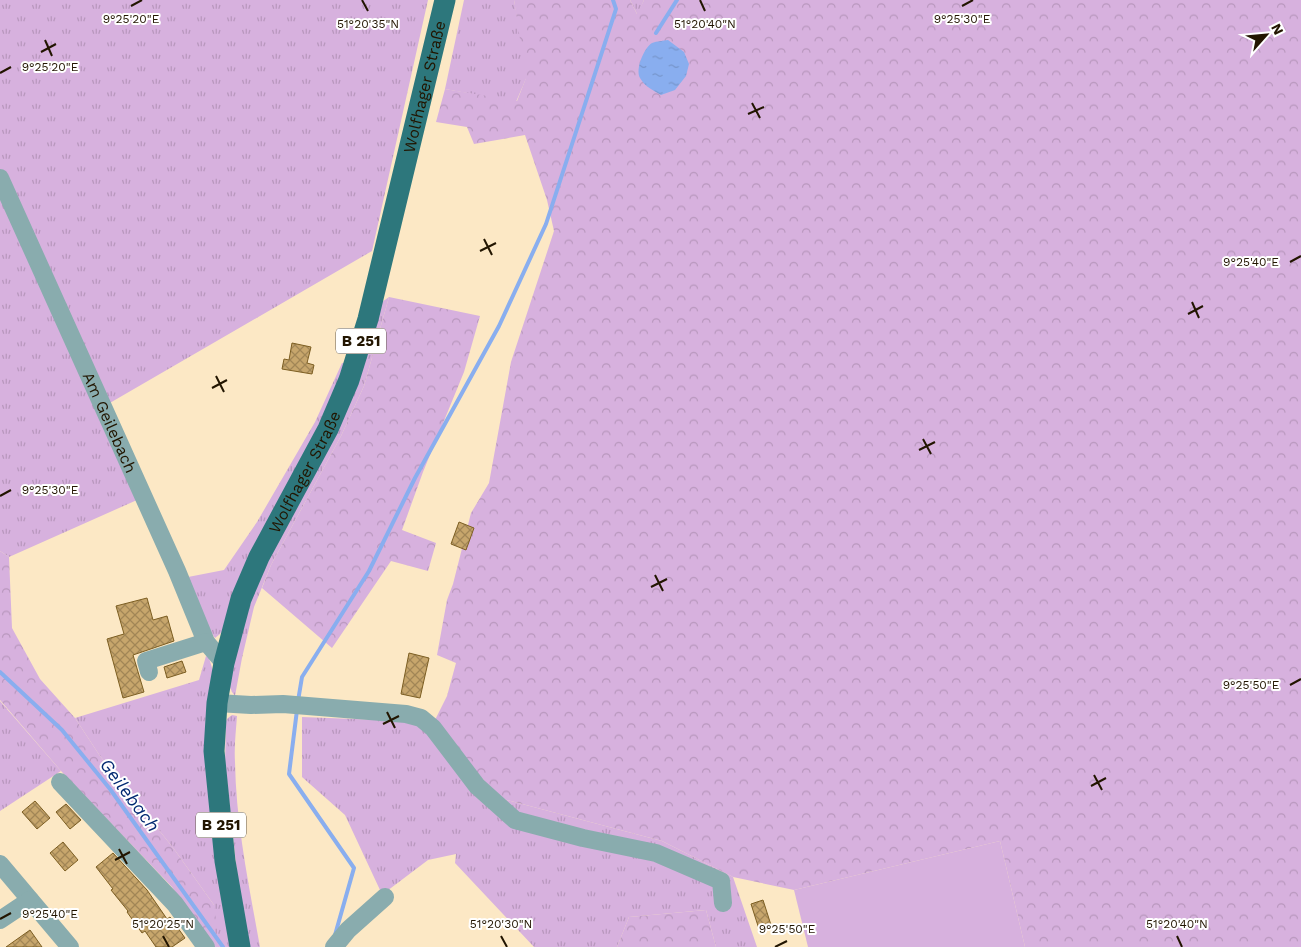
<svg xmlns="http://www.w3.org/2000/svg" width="1301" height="947" viewBox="0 0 1301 947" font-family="'Work Sans',sans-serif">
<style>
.grass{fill:url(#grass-tufts)}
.forest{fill:url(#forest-crowns)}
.garden{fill:#d7b1de}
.water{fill:url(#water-ripples)}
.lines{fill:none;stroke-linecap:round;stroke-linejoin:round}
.stream{stroke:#89aeef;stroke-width:4}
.building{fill:url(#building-cross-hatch);stroke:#7c5e22}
.minor{stroke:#89acae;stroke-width:18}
.major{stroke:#2d777c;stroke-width:21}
.ticks{fill:none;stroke:#221500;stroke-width:2}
.labels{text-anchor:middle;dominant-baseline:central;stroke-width:4;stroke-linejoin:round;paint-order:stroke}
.shield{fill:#fff;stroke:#645b4c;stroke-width:1}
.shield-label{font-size:15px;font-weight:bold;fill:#221500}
.street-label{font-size:16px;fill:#221500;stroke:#fff}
.water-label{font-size:18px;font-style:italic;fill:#022972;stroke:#fff}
.ticks-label{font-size:12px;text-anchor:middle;fill:#221500;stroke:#fff;stroke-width:4;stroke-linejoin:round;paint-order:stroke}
</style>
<defs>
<pattern id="grass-tufts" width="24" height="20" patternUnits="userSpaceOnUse" patternTransform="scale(1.25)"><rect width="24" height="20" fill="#d7b1de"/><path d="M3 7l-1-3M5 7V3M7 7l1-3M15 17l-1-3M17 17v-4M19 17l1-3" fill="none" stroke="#b897bd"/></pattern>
<pattern id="forest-crowns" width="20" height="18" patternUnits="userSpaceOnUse" patternTransform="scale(1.25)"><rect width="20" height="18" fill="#d7b1de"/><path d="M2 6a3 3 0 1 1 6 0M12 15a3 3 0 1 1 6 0" fill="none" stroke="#b897bd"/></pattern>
<pattern id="water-ripples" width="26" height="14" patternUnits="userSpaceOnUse" patternTransform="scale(1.25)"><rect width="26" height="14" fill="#89aeef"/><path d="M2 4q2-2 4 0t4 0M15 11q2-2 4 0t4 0" fill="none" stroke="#7695cb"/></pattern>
<pattern id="building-cross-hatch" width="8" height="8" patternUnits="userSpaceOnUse" patternTransform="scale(1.25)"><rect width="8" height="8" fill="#c7a66c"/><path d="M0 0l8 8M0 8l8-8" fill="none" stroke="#a18656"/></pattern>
</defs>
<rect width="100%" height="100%" fill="#fce8c5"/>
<g class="grass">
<polygon points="0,0 428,0 372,251 96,411 137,500 9,557 0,551"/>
<polygon points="464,0 514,0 528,74 516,102 445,89"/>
<polygon points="630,0 644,0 638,14 637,14"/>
<polygon points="389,297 364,386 341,436 271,565 254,607 242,658 235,696 232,692 230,687 235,655 249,605 382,302"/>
<polygon points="342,363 344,363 344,371 225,628 220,634 215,638 208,628 188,577 224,570 257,522 315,422"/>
<polygon points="206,656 209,658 213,671 233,947 214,947 203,934 214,905 174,849 100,756 75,718 199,680"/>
<polygon points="0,701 61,771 0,811"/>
<path d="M232,715L237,716C236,731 234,746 235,762C236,824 249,886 260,947H248L238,882L225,763L226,721L228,718Z"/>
<polygon points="302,717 434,722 499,798 662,841 733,877 757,947 716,947 706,910 629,917 617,947 534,947 455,863 456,854 428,860 387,891 380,890 345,815 302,777"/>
</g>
<g class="forest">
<polygon points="514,0 630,0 637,14 644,0 1301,0 1301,947 1025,947 1000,841 794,890 733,877 662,841 499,798 434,722 447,696 456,663 437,655 447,600 453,584 471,513 489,483 511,362 554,231 547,200 525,135 474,144 467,127 436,122 445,89 517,101 526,78"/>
<polygon points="389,297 480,316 464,372 423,472 402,530 436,543 428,571 391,561 332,648 262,588 271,565 341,436 364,386"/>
<polygon points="0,551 9,557 12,628 40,679 75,718 100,756 174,849 214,905 217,927 203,934 172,887 61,771 0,700"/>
<polygon points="706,910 716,947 617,947 629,917"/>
</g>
<polygon class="garden" points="1000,841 1025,947 808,947 794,890"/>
<path class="water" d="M668,40L684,52L689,64L686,76L675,90L661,95C653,90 645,87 640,78C635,69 644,48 652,43C657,41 663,41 668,40Z"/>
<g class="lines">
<g class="stream">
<polyline points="656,33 677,0"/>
<polyline points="0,672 62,730 110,789 223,947"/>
<polyline points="298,701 302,677 369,571 415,478 499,326 546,224 616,9 613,0"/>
<polyline points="297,710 289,774 354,868 335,935"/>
</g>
</g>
<g class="building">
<polygon points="292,343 311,347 307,363 314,365 312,374 282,369 284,359 289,360"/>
<polygon points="459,522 474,528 466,550 451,544"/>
<polygon points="147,598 153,620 167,616 174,641 133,655 144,692 123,698 107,639 124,634 116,606"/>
<polygon points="409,653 429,658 420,698 401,694"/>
<polygon points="182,661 186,672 167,678 164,667"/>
<polygon points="35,801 50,818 37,829 22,812"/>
<polygon points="66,804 81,820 70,829 56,812"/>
<polygon points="63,842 78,860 65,871 50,853"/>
<polygon points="113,853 147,890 167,919 170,917 185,938 172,947 156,947 145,931 142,933 127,912 128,911 111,890 113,889 96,867"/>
<polygon points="763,900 771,925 759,929 751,904"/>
<polygon points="30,930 42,947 6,947"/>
</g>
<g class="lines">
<g class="minor">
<path id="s1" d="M0,178L177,571L206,642L224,663"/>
<polyline points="149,672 146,661 206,642"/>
<polyline points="217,703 251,705 283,704 406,714 421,718 433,728 477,786 515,820 583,838 656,853 721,881 723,903"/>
<polyline points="60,782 175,904 206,947"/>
<polyline points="0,864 70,947"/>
<polyline points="0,920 30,900"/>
<polyline points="334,947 348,930 385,897"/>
</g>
<path class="major" id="s2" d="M240,947L225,861L214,751L217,703L224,663L241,599L259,557L328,429L349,380L368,319L445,0"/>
</g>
<path class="ticks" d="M362,0L368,11M700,0L705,11M131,6L142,0M962,6L973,0M45,40L52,56M41,52L56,44M0,73L11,67M752,103L760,118M748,114L764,107M484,239L492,255M480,251L496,243M1290,262L1301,256M1192,302L1199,318M1188,314L1203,306M216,376L224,392M212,388L227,380M923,439L931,454M919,450L935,442M0,496L11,490M655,575L663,591M651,587L667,579M1290,685L1301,679M387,712L395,728M383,724L399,716M1094,775L1102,790M1091,786L1106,778M119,849L127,864M115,860L130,852M0,919L11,913M163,936L169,947M501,936L507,947M1177,936L1182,947M775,947L787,941"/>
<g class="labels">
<g class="shield">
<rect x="336" y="328.5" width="50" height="25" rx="4"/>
<rect x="196" y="812.5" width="50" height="25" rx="4"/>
</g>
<g class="shield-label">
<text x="361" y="341">B 251</text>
<text x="221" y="825">B 251</text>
</g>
<g class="street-label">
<text stroke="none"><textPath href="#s2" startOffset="900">Wolfhager Straße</textPath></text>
<text stroke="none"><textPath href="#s1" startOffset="268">Am Geilebach</textPath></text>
<text stroke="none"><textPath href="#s2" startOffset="495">Wolfhager Straße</textPath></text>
</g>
<g class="water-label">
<text transform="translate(130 795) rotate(53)">Geilebach</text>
</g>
</g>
<g class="ticks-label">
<text x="131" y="23">9°25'20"E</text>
<text x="962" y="23">9°25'30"E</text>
<text x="368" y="28">51°20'35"N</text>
<text x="705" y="28">51°20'40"N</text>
<text x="50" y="71">9°25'20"E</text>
<text x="1251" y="266">9°25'40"E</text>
<text x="50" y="494">9°25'30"E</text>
<text x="1251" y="689">9°25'50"E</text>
<text x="50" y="918">9°25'40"E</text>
<text x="163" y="928">51°20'25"N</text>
<text x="501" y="928">51°20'30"N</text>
<text x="1177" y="928">51°20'40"N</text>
<text x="787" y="933">9°25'50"E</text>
</g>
<g transform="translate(1266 35) rotate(63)" stroke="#ffffff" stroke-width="4" paint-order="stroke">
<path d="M0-4L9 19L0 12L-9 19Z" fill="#221500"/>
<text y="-8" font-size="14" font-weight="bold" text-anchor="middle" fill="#221500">N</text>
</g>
</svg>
